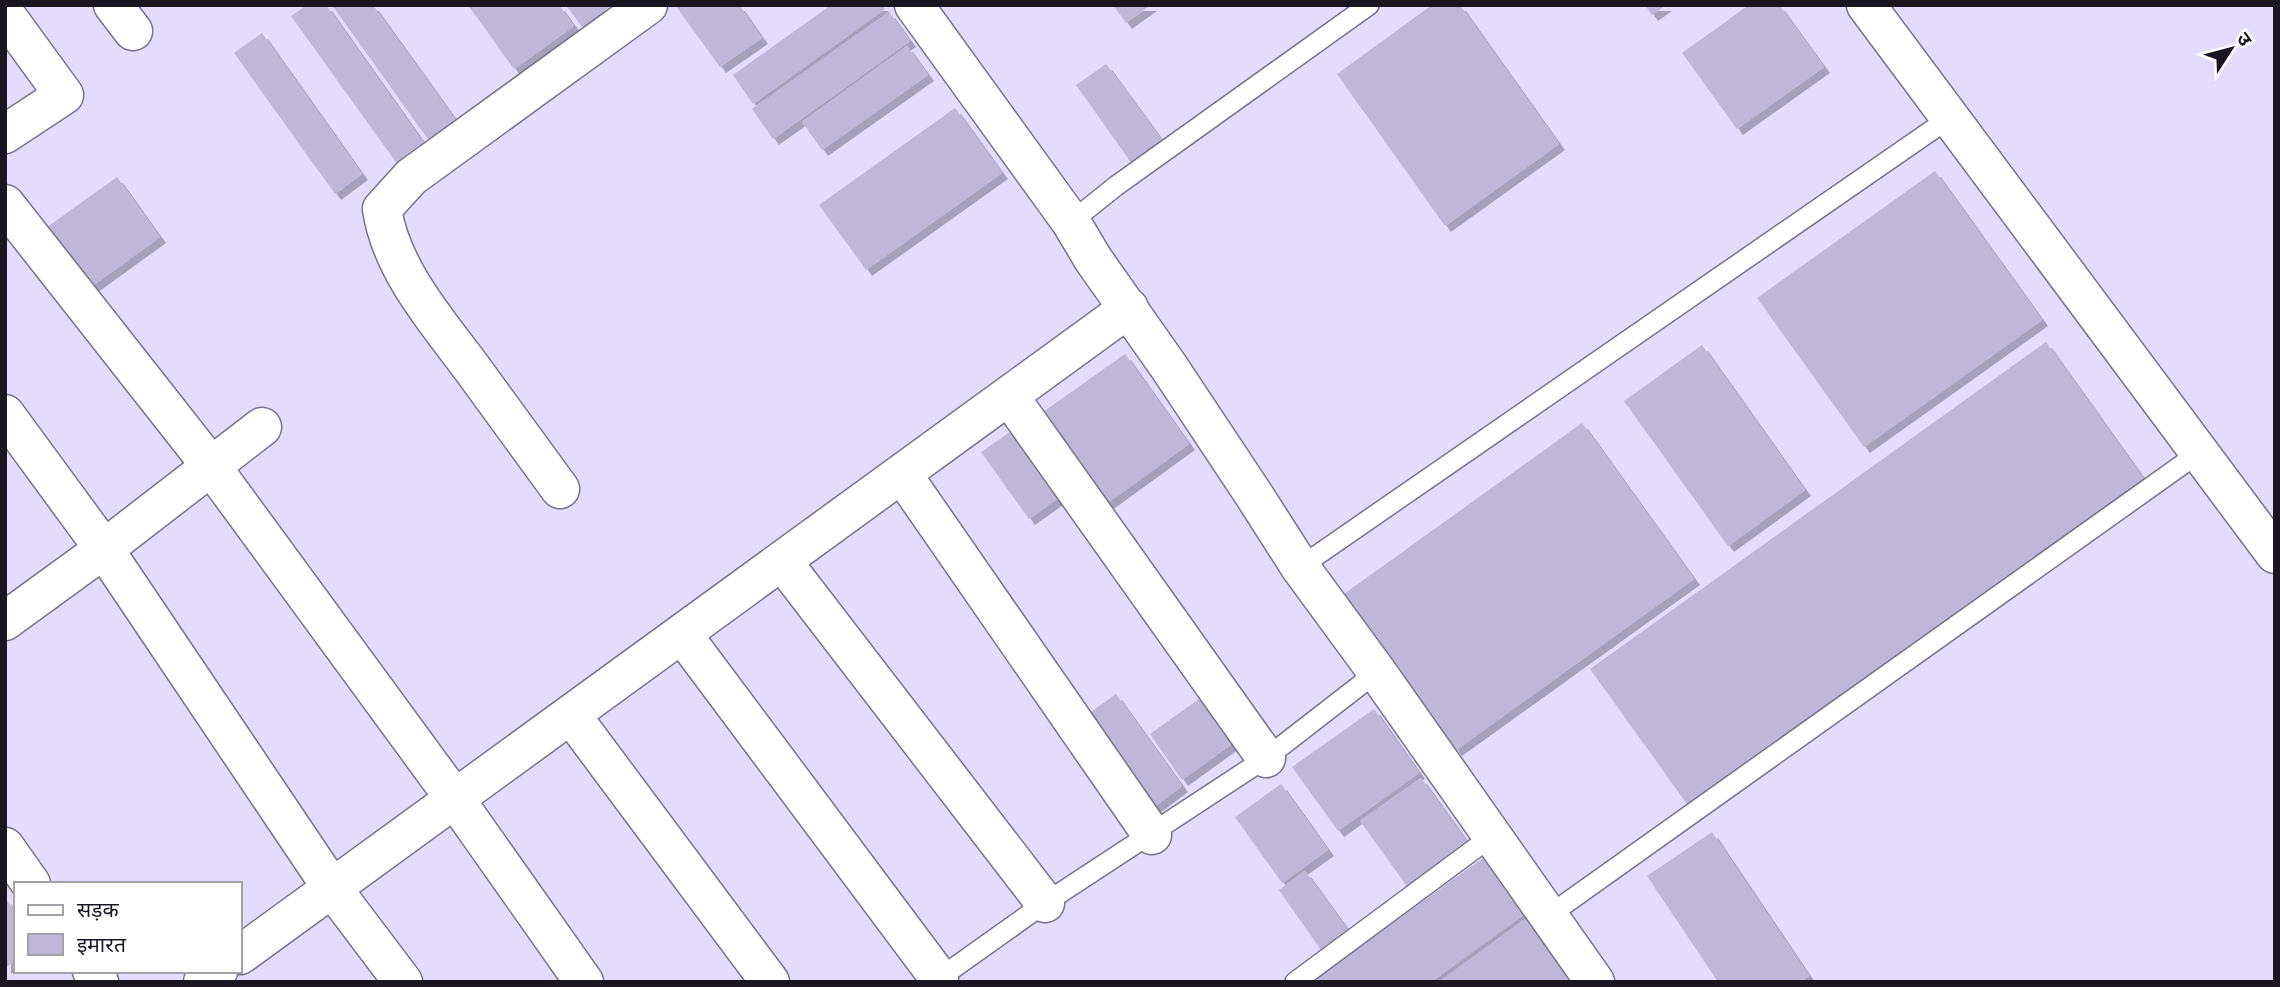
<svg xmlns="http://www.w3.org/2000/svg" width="2280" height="987" viewBox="0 0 2280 987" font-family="'Asap Condensed','Noto Sans Devanagari',sans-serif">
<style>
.building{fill:#beb7d7;filter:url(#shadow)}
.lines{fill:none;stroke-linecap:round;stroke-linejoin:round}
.service-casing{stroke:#78718e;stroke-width:22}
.minor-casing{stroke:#78718e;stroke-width:41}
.service{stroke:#fff;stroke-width:19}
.minor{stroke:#fff;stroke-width:38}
</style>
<defs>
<filter id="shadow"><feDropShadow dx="6" dy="6" stdDeviation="0" flood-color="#0004"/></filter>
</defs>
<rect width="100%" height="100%" fill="#e3dcfd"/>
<g class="building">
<polygon points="307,5 326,5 430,152 403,172 291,16"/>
<polygon points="332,5 373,5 460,126 432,145"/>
<polygon points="468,5 559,5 574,26 514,69"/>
<polygon points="566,5 612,5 582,27"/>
<polygon points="675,5 739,5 762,38 720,67"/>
<polygon points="831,5 882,5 885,9 753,104 733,75"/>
<polygon points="1113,5 1151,5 1126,23"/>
<polygon points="1432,5 1460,5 1559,144 1445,226 1337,74"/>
<polygon points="1645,5 1666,5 1652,15"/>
<polygon points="1749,5 1779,5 1824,67 1737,129 1682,53"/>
<polygon points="889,12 910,41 773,139 752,109"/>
<polygon points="262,33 362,174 335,194 234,53"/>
<polygon points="907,46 928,75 822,150 802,122"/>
<polygon points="1106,64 1166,146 1135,168 1076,85"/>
<polygon points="955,108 1002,173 866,270 819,205"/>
<polygon points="1935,171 2042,320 1864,447 1757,298"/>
<polygon points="117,177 160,237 87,290 43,230"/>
<polygon points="2046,342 2143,478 1687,804 1590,669"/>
<polygon points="1702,345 1805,490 1728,546 1624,401"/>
<polygon points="1125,354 1189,444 1098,510 1033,419"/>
<polygon points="1582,423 1694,579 1456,750 1344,594"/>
<polygon points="1020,425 1067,492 1029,519 981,452"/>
<polygon points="1116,694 1182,786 1154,807 1088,714"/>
<polygon points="1203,696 1236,741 1182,780 1150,734"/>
<polygon points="1374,709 1419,773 1338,831 1292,767"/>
<polygon points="1421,778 1470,846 1409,889 1360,821"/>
<polygon points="1281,784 1328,850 1282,883 1235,817"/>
<polygon points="1712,832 1809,976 1800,982 1718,982 1647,876"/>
<polygon points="1486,856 1526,913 1431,982 1310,982"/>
<polygon points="1305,871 1348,930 1321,950 1279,890"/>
<polygon points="5,898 16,913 16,960 5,968"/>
<polygon points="1528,917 1575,982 1439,982"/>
</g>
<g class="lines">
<g class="service-casing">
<g id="service">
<polyline points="1071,222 1116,186 1369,5"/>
<polyline points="1300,567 1948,119"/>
<polyline points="1548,916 2200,452"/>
<polyline points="934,982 1045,903 1266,758 1377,672"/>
<polyline points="1295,982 1492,836"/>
</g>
</g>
<g class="minor-casing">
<g id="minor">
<polyline points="113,5 133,31"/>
<polyline points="914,5 1071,222 1093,259 1169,367 1254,495 1300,567 1377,672 1595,982"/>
<polyline points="1866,5 2275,554"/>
<polyline points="5,14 64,95 5,134"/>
<polyline points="5,204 211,466 455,799 584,982"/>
<polyline points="1009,396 1266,758"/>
<polyline points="5,414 104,549 332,888 403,982"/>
<polyline points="902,474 1152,835"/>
<path d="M560,489C530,448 501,408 471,367C436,320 391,269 382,209L411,177L648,5"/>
<polyline points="782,561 1045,903"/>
<polyline points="5,621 104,549 262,427"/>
<polyline points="682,634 939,978"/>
<polyline points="571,715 770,982"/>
<polyline points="5,847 31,884"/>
<polyline points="240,955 1129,308"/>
<polyline points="92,971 99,982"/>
<polyline points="203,982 218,971"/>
</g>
</g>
<use href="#service" class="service"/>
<use href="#minor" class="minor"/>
</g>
<rect width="2280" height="987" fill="none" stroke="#191622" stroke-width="14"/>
<rect x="14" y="882" width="228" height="91" fill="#ffffff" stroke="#a3a2a7" stroke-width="2"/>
<rect x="28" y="905" width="35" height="10" fill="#ffffff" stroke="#a3a2a7" stroke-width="2"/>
<text x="77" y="917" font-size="21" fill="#191622">सड़क</text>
<rect x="28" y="934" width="35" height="21" fill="#beb7d7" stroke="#a3a2a7" stroke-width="2"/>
<text x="77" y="952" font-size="21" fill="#191622">इमारत</text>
<g transform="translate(2231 49) rotate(54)" stroke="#ffffff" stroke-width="5" paint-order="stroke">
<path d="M0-5L12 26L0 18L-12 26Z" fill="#191622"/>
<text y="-10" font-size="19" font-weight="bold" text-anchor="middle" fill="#191622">उ</text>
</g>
</svg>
